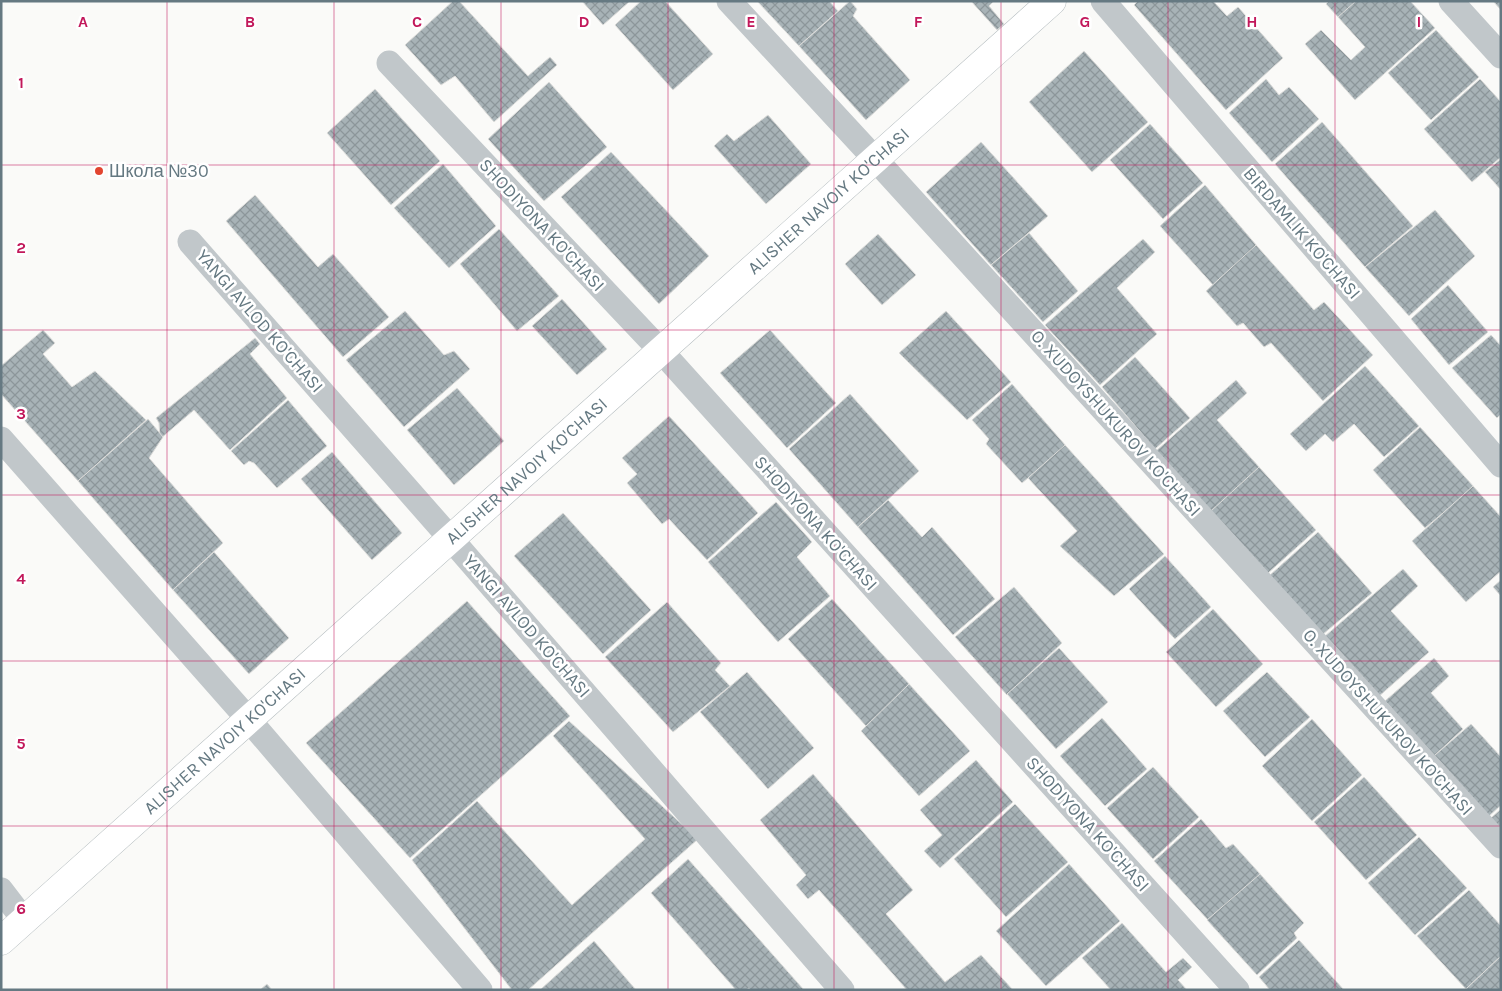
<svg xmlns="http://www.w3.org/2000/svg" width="1502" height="991" viewBox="0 0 1502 991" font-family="Karla,sans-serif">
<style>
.building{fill:url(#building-cross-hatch);stroke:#dcdcda}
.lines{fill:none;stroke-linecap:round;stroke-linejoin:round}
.secondary-casing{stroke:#b3bbbe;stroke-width:29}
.street{stroke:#c1c7ca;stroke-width:25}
.secondary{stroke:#fff;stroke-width:28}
.grid{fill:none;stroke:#c2185b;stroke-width:1;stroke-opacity:0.55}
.poi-dot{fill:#e24530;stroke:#fff;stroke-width:2}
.labels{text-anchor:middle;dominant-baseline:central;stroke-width:5;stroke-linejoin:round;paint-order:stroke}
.poi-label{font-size:18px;fill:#657982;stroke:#fff;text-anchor:start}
.street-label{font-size:18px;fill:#657982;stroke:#fff}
.grid-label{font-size:16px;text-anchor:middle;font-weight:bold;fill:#c2185b;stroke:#fff;stroke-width:5;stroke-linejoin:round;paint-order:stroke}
</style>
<defs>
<pattern id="building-cross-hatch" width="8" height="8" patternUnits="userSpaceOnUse" patternTransform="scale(1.25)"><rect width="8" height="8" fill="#a8b3b7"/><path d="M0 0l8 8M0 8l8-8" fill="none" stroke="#8c969a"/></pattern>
</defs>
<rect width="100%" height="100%" fill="#fafaf8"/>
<g class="building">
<polygon points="453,1 459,1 528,76 550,57 557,65 494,122 455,76 441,85 405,45"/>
<polygon points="582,1 630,1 603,25"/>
<polygon points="641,1 665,1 713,54 673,90 615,25"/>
<polygon points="757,1 829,1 838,11 799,46"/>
<polygon points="850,1 857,9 853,16 910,80 866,120 799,46"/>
<polygon points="971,1 994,1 989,6 1004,24 997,30"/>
<polygon points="1138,1 1213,1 1227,16 1238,7 1283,58 1226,110 1134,5"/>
<polygon points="1329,1 1357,1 1339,18 1326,4"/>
<polygon points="1356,1 1410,1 1435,28 1355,100 1305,44 1321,30 1351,60 1365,47 1338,17"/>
<polygon points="1493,1 1501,1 1501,10"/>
<polygon points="1436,30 1479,77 1431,120 1388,73"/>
<polygon points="1084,51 1148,122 1092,172 1029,102"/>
<polygon points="1266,79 1279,95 1289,87 1319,119 1272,162 1229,113"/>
<polygon points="1480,79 1501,102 1501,157 1472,182 1424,129"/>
<polygon points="549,82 607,147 544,201 488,139"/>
<polygon points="375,89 440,161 391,205 327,133"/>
<polygon points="768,115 811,164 766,204 714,146 727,134 734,141"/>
<polygon points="1322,122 1413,226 1365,267 1275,164"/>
<polygon points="1150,124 1203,183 1163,219 1110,160"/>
<polygon points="981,142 1048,216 991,265 926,192"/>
<polygon points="611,152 709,256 659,304 561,197"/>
<polygon points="1501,159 1501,190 1485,172"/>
<polygon points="443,164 496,226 449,268 394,208"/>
<polygon points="1205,185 1257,246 1213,285 1160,226"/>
<polygon points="255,195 318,267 333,254 389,317 343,357 226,221"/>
<polygon points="1435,210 1475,256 1409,316 1365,267"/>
<polygon points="499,229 559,296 517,331 460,264"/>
<polygon points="1029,233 1078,291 1043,322 991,265"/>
<polygon points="878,234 916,275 882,305 845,264"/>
<polygon points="1143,239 1155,252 1117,288 1157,334 1100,385 1045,325"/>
<polygon points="1256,245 1314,310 1324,302 1373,355 1323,401 1271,343 1264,347 1243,323 1237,326 1206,291"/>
<polygon points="1448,285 1488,332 1449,365 1411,319"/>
<polygon points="562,299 607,349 577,375 532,326"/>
<polygon points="405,311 444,355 454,351 470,369 404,427 346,360"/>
<polygon points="946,311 1011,382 967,420 899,353"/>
<polygon points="43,330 55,343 43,354 72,387 95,371 146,420 78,481 1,394 1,366"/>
<polygon points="770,330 836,403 787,448 720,373"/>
<polygon points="1491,335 1501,346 1501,414 1497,418 1452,368"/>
<polygon points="255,338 260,344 250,354 287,398 230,450 194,410 160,439 159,423 156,418"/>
<polygon points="1135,357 1190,418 1155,449 1102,387"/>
<polygon points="1365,366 1419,426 1384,457 1354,424 1333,442 1325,434 1306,451 1290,434"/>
<polygon points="1236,380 1247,393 1217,420 1260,468 1211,512 1156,451"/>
<polygon points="1012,384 1066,446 1022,483 986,444 989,439 972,420"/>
<polygon points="457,388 504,441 454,485 407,430"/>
<polygon points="850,394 919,471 858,527 789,449"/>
<polygon points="288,400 327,446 277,488 254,463 249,461 244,465 231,451"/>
<polygon points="669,416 758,513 707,560 669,519 662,524 627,483 637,474 622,458"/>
<polygon points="148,419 163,437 149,458 223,543 173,590 78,481"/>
<polygon points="1420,427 1474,487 1425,528 1373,470"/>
<polygon points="1065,445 1164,554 1114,596 1060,546 1077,531 1028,478"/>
<polygon points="332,452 402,533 372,560 301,479"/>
<polygon points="1259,467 1316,530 1267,574 1211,511"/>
<polygon points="1473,486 1501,517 1501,571 1466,602 1412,541"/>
<polygon points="888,500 922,537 932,527 995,599 953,635 858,527"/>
<polygon points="776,502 812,542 797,557 830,596 778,642 708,562"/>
<polygon points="563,513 651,610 603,654 514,556"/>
<polygon points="1318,532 1372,593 1322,635 1269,576"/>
<polygon points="214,552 289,638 249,674 173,590"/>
<polygon points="1165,556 1211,607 1175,639 1129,589"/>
<polygon points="1403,569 1418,586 1391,611 1429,652 1377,698 1324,637"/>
<polygon points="1501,580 1501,596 1493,587"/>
<polygon points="1014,587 1062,643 1007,695 955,637"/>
<polygon points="832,599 911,686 866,726 788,639"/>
<polygon points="467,601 570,716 410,858 306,743"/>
<polygon points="667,602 721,663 715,670 730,686 673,732 605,657"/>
<polygon points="1213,609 1263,664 1216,707 1166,652"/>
<polygon points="1059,648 1108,702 1056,749 1007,694"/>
<polygon points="1434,658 1449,676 1431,693 1463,729 1434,756 1385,701"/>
<polygon points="747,672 814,748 768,789 700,712"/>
<polygon points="1267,672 1310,717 1265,757 1223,711"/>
<polygon points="909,684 970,751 919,796 861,731"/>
<polygon points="1102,718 1147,769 1105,806 1060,756"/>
<polygon points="1312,719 1362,775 1312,821 1262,766"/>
<polygon points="569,721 698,839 528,990 512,990 412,860 477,801 572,905 645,839 553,736"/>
<polygon points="1471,724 1501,757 1501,805 1488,817 1434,756"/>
<polygon points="976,760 1013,802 940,868 924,851 942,835 920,810"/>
<polygon points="1153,767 1199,817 1153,859 1107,808"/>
<polygon points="813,774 913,890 886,914 945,982 981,955 1013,990 907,990 819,890 808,899 796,885 806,875 760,820"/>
<polygon points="1364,777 1417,835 1366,880 1314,822"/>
<polygon points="1015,804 1068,862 1006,917 954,859"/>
<polygon points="1501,809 1501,831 1490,819"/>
<polygon points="1201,819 1226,848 1233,844 1261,875 1208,920 1154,861"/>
<polygon points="1419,837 1467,888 1415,935 1368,883"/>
<polygon points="688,859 804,990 750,990 749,988 746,990 736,990 651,893"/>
<polygon points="1069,864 1120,921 1046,986 996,931"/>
<polygon points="1260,874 1304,923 1294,933 1297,938 1257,975 1207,920"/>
<polygon points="1469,890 1501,926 1501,956 1466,989 1417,936"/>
<polygon points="1122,923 1166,972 1183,958 1192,967 1178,980 1187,990 1111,990 1082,958"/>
<polygon points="1299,940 1344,990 1270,990 1259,977"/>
<polygon points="594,941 636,990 540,990"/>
<polygon points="1501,956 1501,990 1467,990 1466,989"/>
<polygon points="267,984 272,990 260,990"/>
</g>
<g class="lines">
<g class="secondary-casing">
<g id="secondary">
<path id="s1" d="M1,941L1052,1"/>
</g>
</g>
<g class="street">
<polyline points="729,1 876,160 1501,846"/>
<polyline points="1103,1 1501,465"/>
<polyline points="1451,1 1501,56"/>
<polyline points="389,63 662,352 1237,990"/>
<polyline points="190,242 451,539 842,990"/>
<polyline points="1,439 249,720 480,990"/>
<polyline points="1,890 24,920"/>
</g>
<use href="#secondary" class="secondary"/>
</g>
<path class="grid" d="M167,1V990M334,1V990M501,1V990M668,1V990M834,1V990M1001,1V990M1168,1V990M1335,1V990M1,165H1501M1,330H1501M1,495H1501M1,661H1501M1,826H1501"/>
<circle class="poi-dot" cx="99" cy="171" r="5"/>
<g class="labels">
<g class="poi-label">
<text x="109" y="171">Школа №30</text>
</g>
<g class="street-label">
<text stroke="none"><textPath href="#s1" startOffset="1110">ALISHER NAVOIY KO'CHASI</textPath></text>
<text transform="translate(542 225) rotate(47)">SHODIYONA KO'CHASI</text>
<text transform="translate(1302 233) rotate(49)">BIRDAMLIK KO'CHASI</text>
<text transform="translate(260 321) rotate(49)">YANGI AVLOD KO'CHASI</text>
<text transform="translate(1116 423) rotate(48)">O. XUDOYSHUKUROV KO'CHASI</text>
<text stroke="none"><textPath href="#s1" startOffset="705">ALISHER NAVOIY KO'CHASI</textPath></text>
<text transform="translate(816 523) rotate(48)">SHODIYONA KO'CHASI</text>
<text transform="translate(527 626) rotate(49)">YANGI AVLOD KO'CHASI</text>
<text transform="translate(1388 722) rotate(48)">O. XUDOYSHUKUROV KO'CHASI</text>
<text stroke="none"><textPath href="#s1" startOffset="300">ALISHER NAVOIY KO'CHASI</textPath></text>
<text transform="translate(1088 824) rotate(48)">SHODIYONA KO'CHASI</text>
</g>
</g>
<g class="grid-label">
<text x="83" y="27">A</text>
<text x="250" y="27">B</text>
<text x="417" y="27">C</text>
<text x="584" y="27">D</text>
<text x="751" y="27">E</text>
<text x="918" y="27">F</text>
<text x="1085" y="27">G</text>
<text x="1252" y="27">H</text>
<text x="1419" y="27">I</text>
<text x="21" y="88">1</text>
<text x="21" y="253">2</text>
<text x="21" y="419">3</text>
<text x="21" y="584">4</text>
<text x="21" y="749">5</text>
<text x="21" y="914">6</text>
</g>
<rect width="1502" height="991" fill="none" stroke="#657982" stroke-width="5"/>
</svg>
